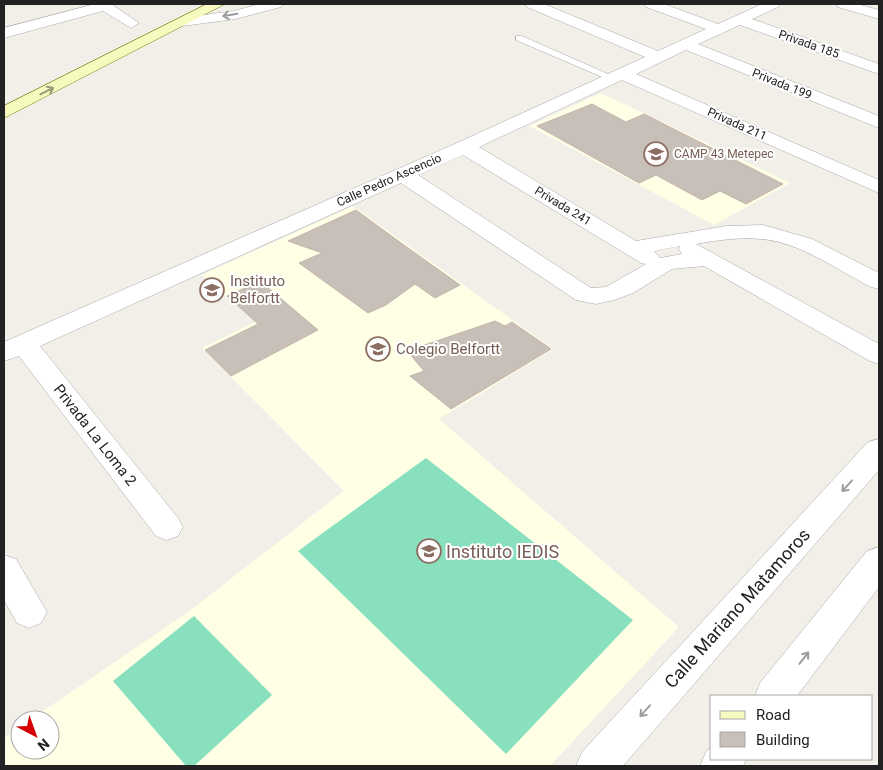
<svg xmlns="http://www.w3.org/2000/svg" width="883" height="770" viewBox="0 0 883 770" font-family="Roboto,sans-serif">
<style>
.education{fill:#ffffe5}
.pitch{fill:#88e0be}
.building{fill:#c7bfb8;stroke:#c4b6ab}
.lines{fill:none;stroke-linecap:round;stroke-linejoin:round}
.lane-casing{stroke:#a9a9a9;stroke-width:1}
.street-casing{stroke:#a9a9a9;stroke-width:1}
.secondary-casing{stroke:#707d05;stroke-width:1}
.lane{fill:#fff;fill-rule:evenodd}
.street{fill:#fff;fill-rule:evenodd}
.secondary{fill:#f7fabf;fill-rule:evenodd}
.oneway{stroke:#9c9c9c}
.oneway2{stroke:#979978}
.labels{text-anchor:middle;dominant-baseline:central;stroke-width:4;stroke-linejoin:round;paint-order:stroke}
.far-street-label{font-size:12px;fill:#222;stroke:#fff}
.far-education-label{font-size:12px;fill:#785e54;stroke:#fff;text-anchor:start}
.education-label{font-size:15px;fill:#785e54;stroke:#fff;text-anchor:start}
.street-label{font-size:15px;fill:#222;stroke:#fff}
.near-education-label{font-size:18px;fill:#785e54;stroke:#fff;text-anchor:start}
.near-street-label{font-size:18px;fill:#222;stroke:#fff}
</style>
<rect width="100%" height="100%" fill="#f2efe9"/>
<g class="education">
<polygon points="601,93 790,183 714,225 530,126"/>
<polygon points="353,206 553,349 439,419 679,627 550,766 4,766 4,738 20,727 20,750 50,750 50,720 30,720 188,612 344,491 202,348 255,322 202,275"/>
</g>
<g class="pitch">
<polygon points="426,458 633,620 506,754 298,551"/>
<polygon points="194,616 272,695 194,766 186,766 113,681"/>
</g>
<g class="building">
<polygon points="592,104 626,122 644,114 783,184 746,204 720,191 702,200 656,175 639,183 537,126"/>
<polygon points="356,210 397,240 460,285 435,298 415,284 386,305 368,313 299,263 322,253 288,241"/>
<polygon points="260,281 318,330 231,376 205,350 258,324 227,296"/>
<polygon points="495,321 505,326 512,322 551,349 451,409 410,376 424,371 407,351"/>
</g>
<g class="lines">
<g class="lane-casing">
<polygon id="lane" points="516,36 522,36 617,78 609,80 516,40"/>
</g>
<g class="street-casing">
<g id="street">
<polygon points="95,4 111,4 139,23 131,28 103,11 4,38 4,28"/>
<polygon points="260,4 283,4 281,7 235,19 182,26 175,22 182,18 234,11"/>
<path d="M525,4H544L658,51L706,29L646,7L644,4H664L718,24L762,4H780L778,7L752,19L879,64V74L740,25L698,44L879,116V128L686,50L636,74L879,180V193L622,80L479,147L636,241L727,226L763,225L812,239L879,273V289L871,287C837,270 800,242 761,239C740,237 718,240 696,244L879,344V364L870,361L704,266L672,269L633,293L614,300L596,304L576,300L401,183L40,346L178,518L183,527L178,536L167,540L156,536L19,356L4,361V342L457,143L645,57L527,7ZM463,155L641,263L646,264L606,287L591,288L418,175ZM680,246L679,249L682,254L660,258L654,251Z"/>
<polygon points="836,4 857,4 879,10 879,19 838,7"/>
<polygon points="879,439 879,470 623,766 576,766 582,752 868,442"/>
<polygon points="879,547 879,587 797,696 755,696 760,683 867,551"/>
<polygon points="4,555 16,559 47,612 41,623 29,628 17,623 4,600"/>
<polygon points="712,745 712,759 746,759 743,766 700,766 706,752"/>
</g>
</g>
<g class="secondary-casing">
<polygon id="secondary" points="207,4 225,4 4,118 4,106"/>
</g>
<use href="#lane" class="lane"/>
<use href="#street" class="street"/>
<use href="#secondary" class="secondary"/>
</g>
<defs><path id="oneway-shaft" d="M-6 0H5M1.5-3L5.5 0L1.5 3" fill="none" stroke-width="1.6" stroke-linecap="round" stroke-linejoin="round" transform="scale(1.25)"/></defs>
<g class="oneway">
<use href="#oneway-shaft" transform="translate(230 15) rotate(170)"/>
<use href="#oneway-shaft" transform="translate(847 486) rotate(132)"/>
<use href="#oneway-shaft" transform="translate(804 658) rotate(-52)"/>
<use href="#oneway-shaft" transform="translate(645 711) rotate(132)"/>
</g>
<use class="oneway2" href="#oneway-shaft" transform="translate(47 91) rotate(-27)"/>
<defs>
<g id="school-ring" transform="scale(1.25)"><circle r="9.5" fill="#fff" stroke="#8d6e63" stroke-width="1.5"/><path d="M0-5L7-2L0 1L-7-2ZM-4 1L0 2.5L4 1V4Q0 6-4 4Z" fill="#8d6e63"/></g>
</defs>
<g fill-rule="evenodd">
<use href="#school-ring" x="656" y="154"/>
<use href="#school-ring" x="212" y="290"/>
<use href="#school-ring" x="378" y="349"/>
<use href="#school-ring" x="429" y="551"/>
</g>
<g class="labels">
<g class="far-street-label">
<text transform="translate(809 44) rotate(19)">Privada 185</text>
<text transform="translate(782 84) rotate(22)">Privada 199</text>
<text transform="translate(737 124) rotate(24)">Privada 211</text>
<text transform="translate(389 180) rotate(-24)">Calle Pedro Ascencio</text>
<text transform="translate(563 206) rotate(31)">Privada 241</text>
</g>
<g class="far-education-label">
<text x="674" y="154">CAMP 43 Metepec</text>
</g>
<g class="education-label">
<text x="230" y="281">Instituto<tspan x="230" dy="17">Belfortt</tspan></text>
<text x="396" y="349">Colegio Belfortt</text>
</g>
<g class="street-label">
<text transform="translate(95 435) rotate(52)">Privada La Loma 2</text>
</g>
<g class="near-education-label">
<text x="446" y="551">Instituto IEDIS</text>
</g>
<g class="near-street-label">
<text transform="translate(737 608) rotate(-48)">Calle Mariano Matamoros</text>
</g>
</g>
<rect width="883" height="770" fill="none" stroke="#222222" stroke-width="10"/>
<rect x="710" y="695" width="162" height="65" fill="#ffffff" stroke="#a7a7a7"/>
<rect x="720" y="711" width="25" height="8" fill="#f7fabf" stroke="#a7a7a7"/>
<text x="756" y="720" font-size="15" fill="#222222">Road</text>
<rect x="720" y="732" width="25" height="15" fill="#c7bfb8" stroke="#a7a7a7"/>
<text x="756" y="745" font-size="15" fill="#222222">Building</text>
<g transform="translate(35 735) rotate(139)"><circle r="24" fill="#ffffff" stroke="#a7a7a7"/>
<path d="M0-4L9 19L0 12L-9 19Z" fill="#d40000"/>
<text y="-8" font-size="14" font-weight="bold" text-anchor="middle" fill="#222222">N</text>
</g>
</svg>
